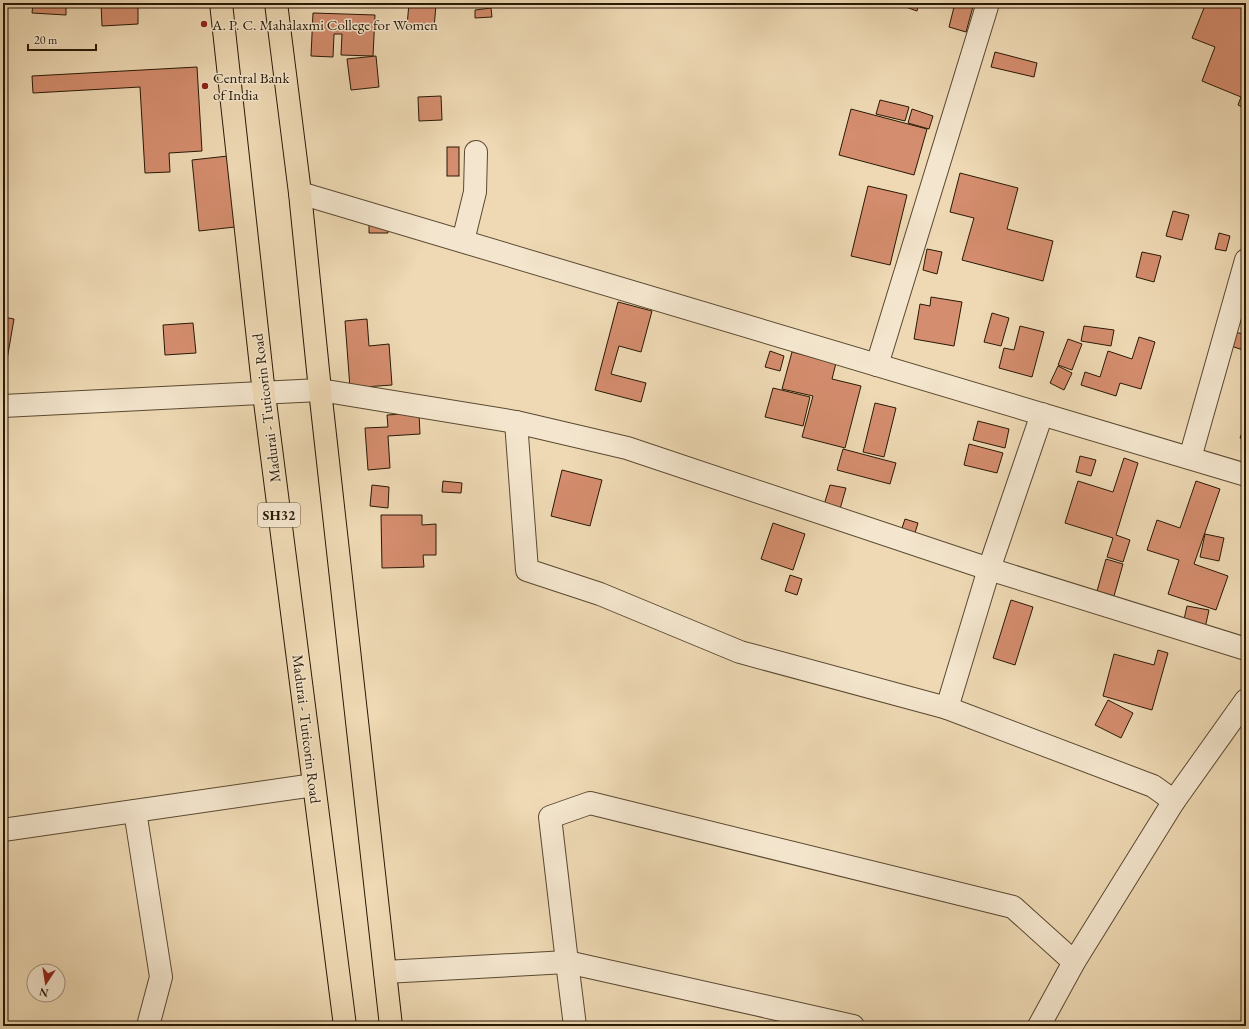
<svg xmlns="http://www.w3.org/2000/svg" width="1249" height="1029" viewBox="0 0 1249 1029" font-family="'EB Garamond',serif">
<style>
.building{fill:#d48d6e;stroke:#281904}
.lines{fill:none;stroke-linecap:round;stroke-linejoin:round}
.street-casing{stroke:#5a4930;stroke-width:24}
.primary-casing{stroke:#281904;stroke-width:24}
.street{stroke:#f4e6ce;stroke-width:22}
.primary{stroke:#eed9b4;stroke-width:22}
.poi-dot{fill:#8f2418;stroke:#f4e6ce;stroke-width:1.5}
.labels{text-anchor:middle;dominant-baseline:central;stroke-width:3;stroke-linejoin:round;paint-order:stroke}
.shield{fill:#f4e6ce;stroke:#655641;stroke-width:1}
.shield-label{font-size:14px;font-weight:bold;fill:#281904}
.poi-label{font-size:15px;fill:#281904;stroke:#f4e6ce;text-anchor:start}
.street-label{font-size:15px;fill:#281904;stroke:#f4e6ce}
</style>
<rect width="100%" height="100%" fill="#eed9b4"/>
<filter id="stains"><feTurbulence type="fractalNoise" baseFrequency=".005" numOctaves="4"/><feColorMatrix values="0 0 0 0 .2 0 0 0 0 .09 0 0 0 0 .02 0 0 0 .5 -.17"/></filter>
<radialGradient id="worn" r=".72"><stop offset=".6" stop-color="#630" stop-opacity="0"/><stop offset="1" stop-color="#630" stop-opacity=".3"/></radialGradient>
<g class="building">
<polygon points="33,3 66,3 66,15 32,13"/>
<polygon points="101,3 138,3 138,24 102,26"/>
<polygon points="409,3 436,5 434,28 407,26"/>
<polygon points="904,3 919,3 917,11 903,6"/>
<polygon points="955,3 974,3 966,32 949,27"/>
<polygon points="1206,3 1246,3 1246,109 1238,105 1241,97 1202,81 1215,47 1192,38"/>
<polygon points="491,8 492,17 475,18 475,10"/>
<polygon points="313,13 375,15 373,56 341,55 342,34 334,34 333,57 311,56"/>
<polygon points="995,52 1037,63 1034,77 991,67"/>
<polygon points="376,56 379,87 351,90 347,59"/>
<polygon points="197,67 202,151 169,153 170,172 145,173 140,87 33,93 32,76"/>
<polygon points="441,96 442,120 419,121 418,97"/>
<polygon points="880,100 909,107 905,121 876,114"/>
<polygon points="851,109 927,129 914,175 839,155"/>
<polygon points="912,109 933,116 929,129 908,123"/>
<rect x="447" y="147" width="12" height="29"/>
<polygon points="228,156 235,227 199,231 192,160"/>
<polygon points="960,173 1018,188 1007,229 1053,241 1043,281 962,260 974,218 950,212"/>
<polygon points="868,186 907,195 890,265 851,256"/>
<polygon points="1173,211 1189,215 1182,240 1166,236"/>
<polygon points="387,223 388,233 369,233 369,224"/>
<polygon points="1219,233 1230,236 1226,251 1215,249"/>
<polygon points="927,249 942,252 937,274 923,270"/>
<polygon points="1142,252 1161,256 1154,282 1136,277"/>
<polygon points="931,297 962,302 954,346 914,339 920,304 930,306"/>
<polygon points="618,302 652,311 641,352 619,346 611,374 646,383 641,402 595,390"/>
<polygon points="992,313 1009,318 1001,346 984,342"/>
<polygon points="3,317 14,319 3,383"/>
<polygon points="367,319 369,346 389,344 392,385 350,388 345,321"/>
<polygon points="193,323 196,353 165,355 163,325"/>
<polygon points="1020,326 1044,332 1032,377 999,368 1004,348 1014,350"/>
<polygon points="1084,326 1114,330 1111,346 1081,341"/>
<polygon points="1232,331 1246,335 1246,351 1228,345"/>
<polygon points="1139,337 1155,342 1141,389 1120,383 1116,396 1081,385 1085,372 1100,377 1108,351 1132,359"/>
<polygon points="1068,339 1082,344 1072,370 1058,365"/>
<polygon points="770,351 784,356 780,371 765,367"/>
<polygon points="792,352 836,363 832,379 861,386 845,448 802,437 813,396 782,389"/>
<polygon points="1058,366 1072,373 1064,390 1050,383"/>
<polygon points="773,388 810,397 803,426 765,417"/>
<polygon points="875,403 896,408 884,457 863,452"/>
<polygon points="419,413 420,434 388,436 390,468 368,470 365,428 388,427 387,415"/>
<polygon points="978,421 1009,429 1005,448 973,440"/>
<polygon points="1246,422 1246,440 1240,438"/>
<polygon points="969,444 1003,453 997,473 964,465"/>
<polygon points="843,449 896,463 890,484 837,470"/>
<polygon points="1080,456 1096,460 1091,476 1076,472"/>
<polygon points="1124,458 1138,463 1116,535 1130,540 1123,562 1107,557 1113,538 1065,523 1078,481 1113,492"/>
<polygon points="562,470 602,480 590,526 551,516"/>
<polygon points="443,481 462,483 461,493 442,492"/>
<polygon points="1196,481 1220,489 1194,564 1228,576 1216,610 1168,594 1179,560 1147,550 1157,520 1180,528"/>
<polygon points="372,485 389,487 388,508 370,506"/>
<polygon points="830,485 846,488 840,509 824,505"/>
<polygon points="381,515 422,515 422,525 436,524 436,555 423,555 424,567 382,568"/>
<polygon points="905,519 918,523 913,539 900,534"/>
<polygon points="773,523 805,534 793,570 761,559"/>
<polygon points="1205,534 1224,538 1219,561 1200,557"/>
<polygon points="1106,559 1123,564 1114,596 1097,591"/>
<polygon points="790,575 802,579 797,595 785,591"/>
<polygon points="1011,600 1033,607 1015,665 993,658"/>
<polygon points="1187,606 1209,610 1205,628 1183,624"/>
<polygon points="1158,650 1168,653 1152,710 1103,696 1114,654 1154,665"/>
<polygon points="1108,700 1133,713 1121,738 1095,725"/>
</g>
<g class="lines">
<g class="street-casing">
<g id="street">
<polyline points="300,193 1246,475"/>
<polyline points="463,241 475,192 476,152"/>
<polyline points="877,365 988,3"/>
<polyline points="3,406 320,390 516,422 627,448 989,569 1246,649"/>
<polyline points="516,422 527,570 600,594 740,652 947,708 1153,786 1174,801"/>
<polyline points="1190,458 1246,260"/>
<polyline points="947,708 989,569 1042,414"/>
<polyline points="135,811 161,977 148,1026"/>
<polyline points="3,830 314,785"/>
<polyline points="385,972 567,962 853,1026"/>
<polyline points="575,1026 567,962 550,817 590,803 1013,907 1074,962"/>
<polyline points="1039,1026 1074,962 1174,801 1246,700"/>
</g>
</g>
<g class="primary-casing">
<g id="primary">
<polyline points="221,3 264,394 345,1026"/>
<polyline points="276,3 300,193 320,390 391,1026"/>
</g>
</g>
<use href="#street" class="street"/>
<use href="#primary" class="primary"/>
</g>
<g class="poi-dot">
<circle cx="204" cy="24" r="4"/>
<circle cx="205" cy="86" r="4"/>
</g>
<g class="labels">
<rect class="shield" x="258" y="503" width="42" height="24" rx="3"/>
<g class="shield-label">
<text x="279" y="515">SH32</text>
</g>
<g class="poi-label">
<text x="212" y="24">A. P. C. Mahalaxmi College for Women</text>
<text x="213" y="77">Central Bank<tspan x="213" dy="17">of India</tspan></text>
</g>
<g class="street-label">
<text transform="translate(266 408) rotate(-97)">Madurai - Tuticorin Road</text>
<text transform="translate(307 729) rotate(83)">Madurai - Tuticorin Road</text>
</g>
</g>
<rect width="1249" height="1029" fill="none" stroke="#eed9b4" stroke-width="16"/>
<rect x="4" y="4" width="1241" height="1021" fill="none" stroke="#281904" stroke-width="2"/>
<rect x="8" y="8" width="1233" height="1013" fill="none" stroke="#281904"/>
<g transform="translate(46 983) rotate(192)"><circle r="19" fill="#f4e6ce" stroke="#a2947d"/>
<path d="M0-3L7 15L0 10L-7 15Z" fill="#8f2418"/>
<text y="-6" font-size="11" font-weight="bold" text-anchor="middle" fill="#281904">N</text>
</g>
<path d="M28 44v6h68v-6" fill="none" stroke="#281904" stroke-width="2"/>
<text x="34" y="44" font-size="12" fill="#281904" stroke="#f4e6ce" stroke-width="3" paint-order="stroke">20 m</text>
<rect width="100%" height="100%" filter="url(#stains)"/>
<rect width="100%" height="100%" fill="url(#worn)"/>
</svg>
